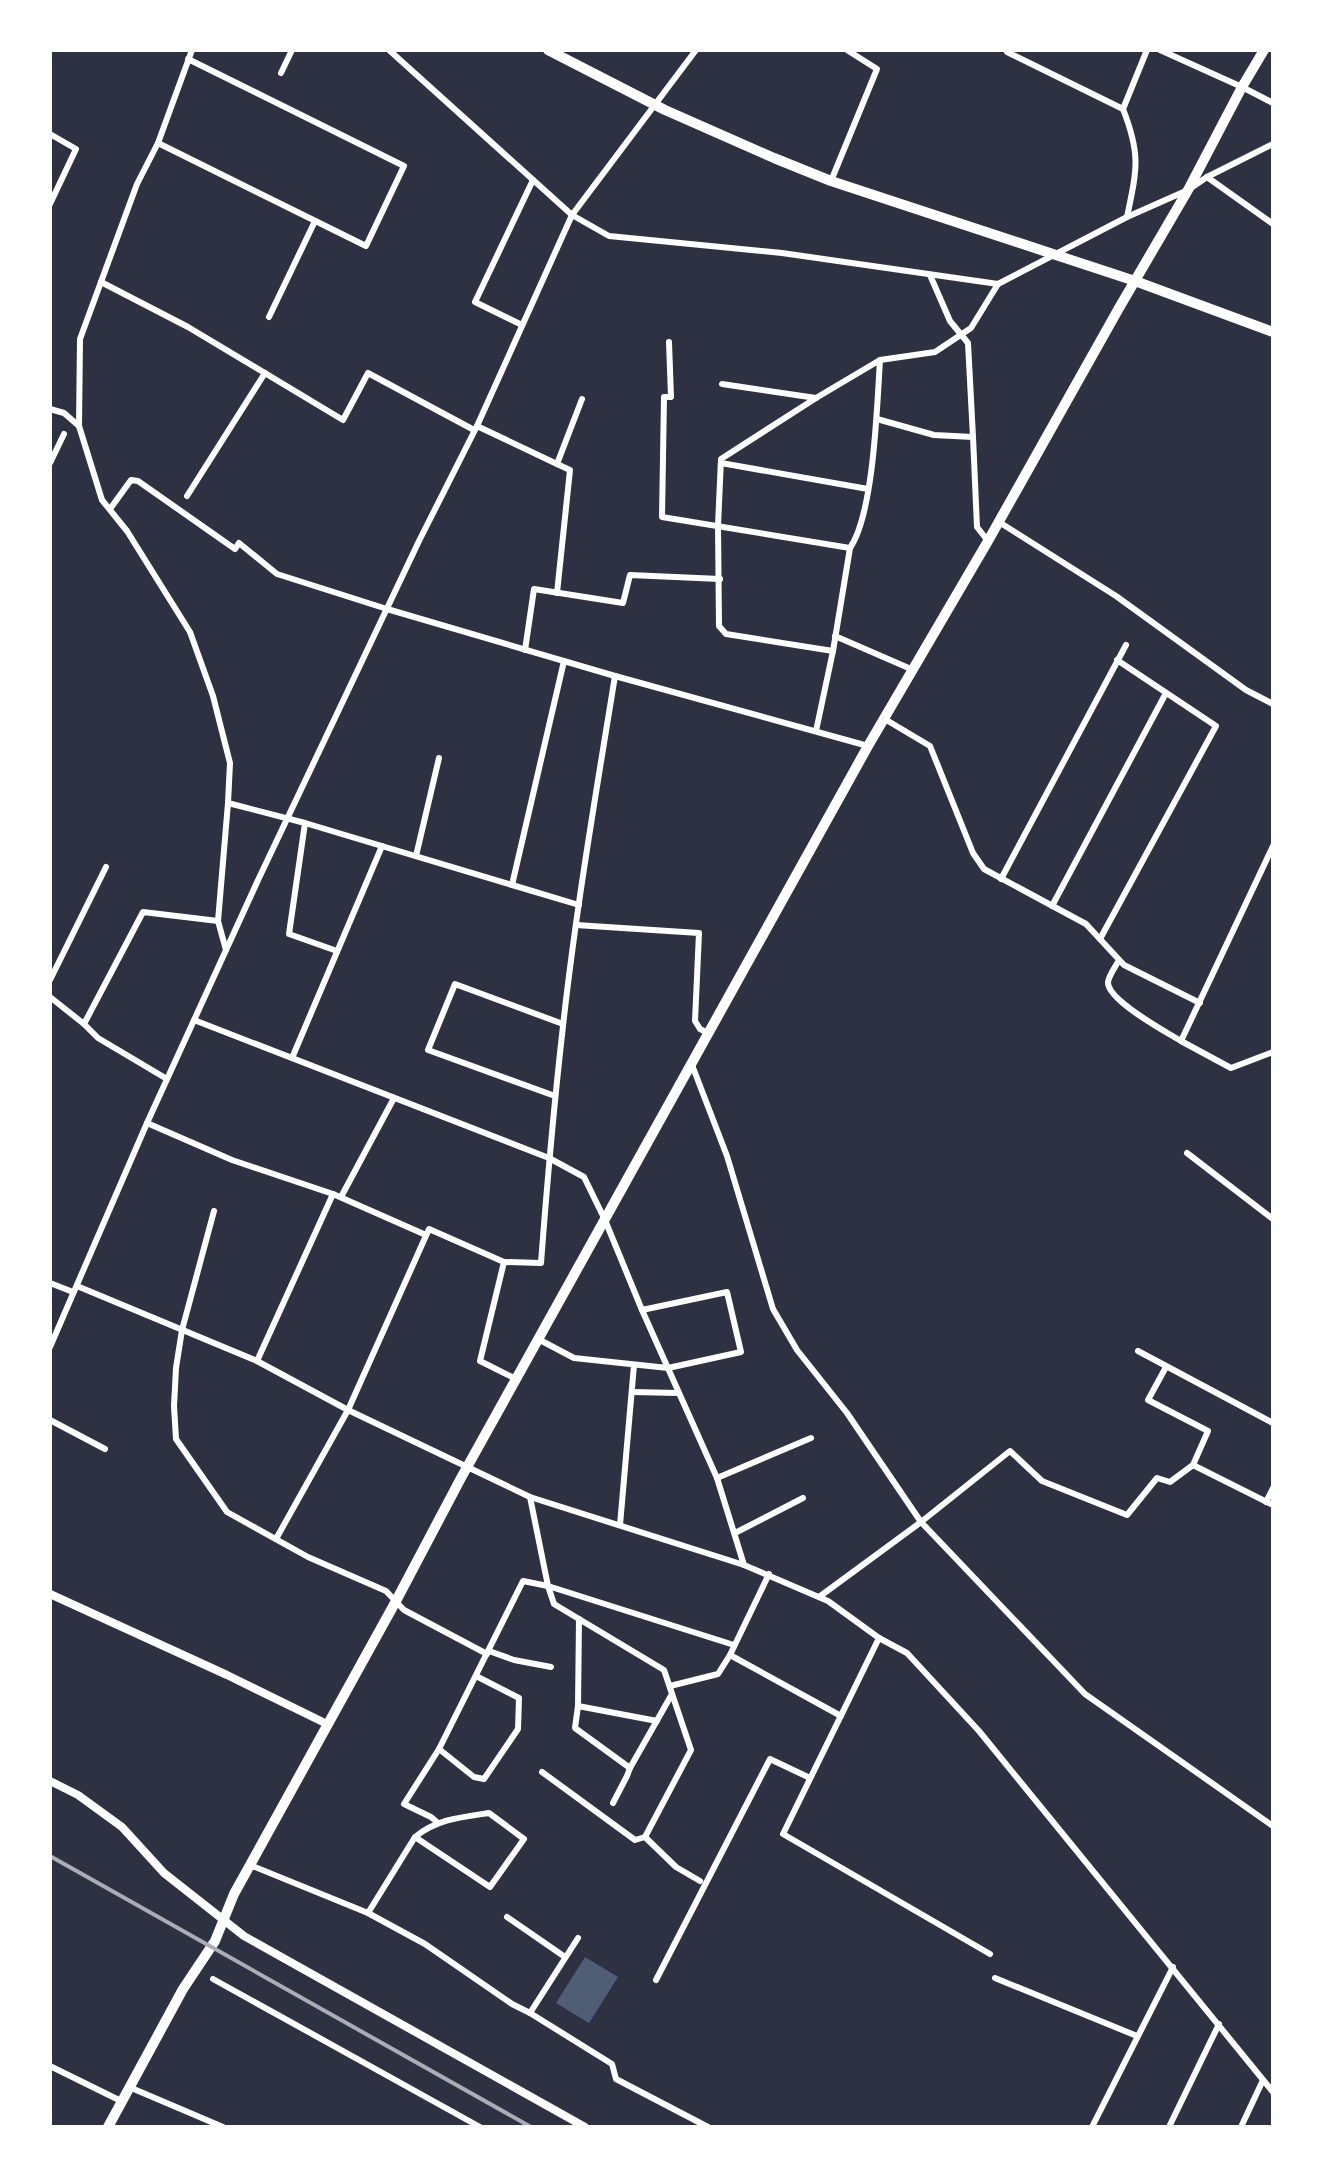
<svg xmlns="http://www.w3.org/2000/svg" width="1323" height="2177" viewBox="0 0 1323 2177" font-family="Signika,sans-serif">
<style>
.water{fill:#4f5d75}
.lines{fill:none;stroke-linecap:round;stroke-linejoin:round}
.minor{stroke:#fff;stroke-width:6}
.tertiary{stroke:#fff;stroke-width:8}
.primary{stroke:#fff;stroke-width:10}
.rail{stroke:#abadb3;stroke-width:4}
</style>
<rect width="100%" height="100%" fill="#2d3142"/>
<polygon class="water" points="585,1957 618,1977 589,2023 556,2003"/>
<g class="lines">
<g class="minor">
<polyline points="192,50 158,143 137,184 80,339 79,426 102,500 127,531 190,632 213,696 230,763 228,803 305,823 579,905"/>
<polyline points="389,50 572,215 609,236 782,253 998,284 1127,217 1188,190 1207,177 1273,144"/>
<polyline points="1160,50 1242,87 1273,103"/>
<polyline points="1007,52 1123,109"/>
<polyline points="281,73 292,50"/>
<polyline points="50,134 76,149 50,204"/>
<polyline points="158,143 366,246 404,166 188,59"/>
<polyline points="1207,177 1273,224"/>
<polyline points="831,181 877,69 847,50"/>
<path d="M1127,217C1137,169 1141,155 1123,109L1147,50"/>
<polyline points="101,282 188,327 343,420 368,373 474,430"/>
<polyline points="269,317 315,221"/>
<polyline points="522,325 475,302 533,180"/>
<polyline points="669,342 671,397 664,397 662,517 850,548"/>
<polyline points="722,384 816,398"/>
<polyline points="50,409 64,413 79,426"/>
<polyline points="877,419 934,435 973,437 968,343 950,321 930,275"/>
<polyline points="477,426 557,464"/>
<polyline points="973,437 977,527 988,541"/>
<polyline points="50,463 64,434"/>
<polyline points="721,463 868,489"/>
<polyline points="187,496 265,373"/>
<polyline points="110,509 131,480 138,481 235,549 239,543 277,574 387,609 615,676 868,746"/>
<polyline points="999,522 1116,596 1246,690 1273,704"/>
<polyline points="557,593 570,470 557,464 582,399"/>
<polyline points="835,636 911,669"/>
<polyline points="525,650 534,589 623,603 630,575 720,579"/>
<polyline points="833,651 726,634 719,626 718,526 721,459 816,398 880,360"/>
<polyline points="883,718 930,746 973,853 984,869 1086,924 1124,965 1200,1003"/>
<path d="M816,731L833,651L850,548C874,513 877,405 880,360L935,352L971,328L998,284"/>
<polyline points="305,823 289,934 337,951"/>
<polyline points="1273,846 1181,1041 1231,1068 1273,1052"/>
<polyline points="416,856 439,758"/>
<polyline points="1001,879 1126,645"/>
<polyline points="512,885 564,661"/>
<polyline points="1052,906 1166,693"/>
<polyline points="576,925 699,933 695,1021 700,1029 708,1033"/>
<polyline points="1100,939 1216,726 1117,660"/>
<polyline points="226,950 218,921 228,803"/>
<path d="M1119,960C1116,966 1109,975 1108,982C1107,1000 1166,1032 1181,1041"/>
<polyline points="50,980 106,867"/>
<polyline points="50,997 84,1024 98,1038 167,1079"/>
<polyline points="194,1020 549,1158 584,1177 605,1220 642,1310 717,1478 744,1565"/>
<polyline points="84,1024 143,912 218,921"/>
<polyline points="292,1058 382,846"/>
<polyline points="692,1065 727,1156 773,1309 797,1350 847,1413 921,1522 1085,1694 1273,1826"/>
<polyline points="555,1096 428,1050 455,984 563,1024"/>
<polyline points="147,1123 232,1160 333,1194 426,1235"/>
<polyline points="1187,1153 1273,1219"/>
<polyline points="341,1197 394,1098"/>
<polyline points="214,1211 182,1330 176,1368 174,1406 176,1439 227,1512 308,1557 386,1591 404,1610 487,1654"/>
<path d="M504,1262L541,1263C547,1184 554,1105 563,1026C576,909 596,793 615,676"/>
<polyline points="50,1283 73,1292"/>
<polyline points="77,1286 257,1361 348,1410 530,1497 744,1565 828,1601 879,1638 907,1653 979,1731 1273,2092"/>
<polyline points="538,1339 574,1358 668,1368 741,1352 727,1292 642,1310"/>
<polyline points="50,1347 147,1123 259,878 419,541 477,426 572,215 696,50"/>
<polyline points="1138,1351 1273,1423"/>
<polyline points="257,1361 333,1194"/>
<polyline points="1166,1367 1148,1400 1208,1431 1193,1465"/>
<polyline points="632,1392 678,1393"/>
<polyline points="50,1420 105,1449"/>
<polyline points="717,1478 811,1438"/>
<polyline points="530,1497 548,1586 554,1604 664,1670 691,1750 645,1837 676,1867 700,1881"/>
<polyline points="1266,1502 1273,1488"/>
<polyline points="620,1525 634,1365"/>
<polyline points="735,1533 803,1498"/>
<polyline points="276,1539 348,1410 429,1229 504,1262 480,1361 516,1379"/>
<polyline points="819,1597 921,1522 1010,1451 1042,1481 1127,1515 1157,1478 1170,1482 1193,1465 1273,1505"/>
<polyline points="579,1619 578,1706 575,1728 630,1768"/>
<polyline points="879,1638 783,1834 990,1954"/>
<polyline points="489,1651 514,1660 551,1667"/>
<polyline points="730,1655 841,1716"/>
<polyline points="476,1676 519,1698 518,1729 484,1779 474,1777 439,1749 523,1581 548,1586 734,1645"/>
<polyline points="670,1686 718,1674 730,1655 769,1574"/>
<polyline points="578,1706 657,1721"/>
<polyline points="542,1772 635,1840 645,1837"/>
<polyline points="613,1803 627,1776 630,1768 672,1694"/>
<polyline points="438,1823 431,1817 404,1804 439,1749"/>
<path d="M250,1865L368,1913L415,1837C437,1819 462,1817 489,1813L524,1839L490,1887L415,1837"/>
<polyline points="368,1913 425,1944 512,2004 530,2013 612,2064 616,2079 708,2127"/>
<polyline points="507,1917 565,1957"/>
<polyline points="995,1978 1137,2036"/>
<polyline points="213,1979 480,2127"/>
<polyline points="656,1980 770,1759 810,1778"/>
<polyline points="530,2013 578,1938"/>
<polyline points="50,2066 121,2101"/>
<polyline points="129,2087 223,2127"/>
<polyline points="1092,2127 1173,1967"/>
<polyline points="1169,2127 1219,2024"/>
<polyline points="1241,2127 1263,2080"/>
</g>
<g class="tertiary">
<polyline points="50,1594 227,1675 327,1724"/>
<polyline points="50,1781 78,1795 122,1827 164,1873 244,1936 585,2127"/>
</g>
<g class="primary">
<polyline points="548,50 665,110 774,158 831,181 1135,281 1273,332"/>
<polyline points="108,2127 183,1989 215,1941 234,1894 396,1601 461,1478 868,746 988,541 1119,308 1188,190 1242,87 1264,50"/>
</g>
<polyline class="rail" points="50,1856 531,2127"/>
</g>
<rect width="1323" height="2177" fill="none" stroke="#ffffff" stroke-width="104"/>
</svg>
